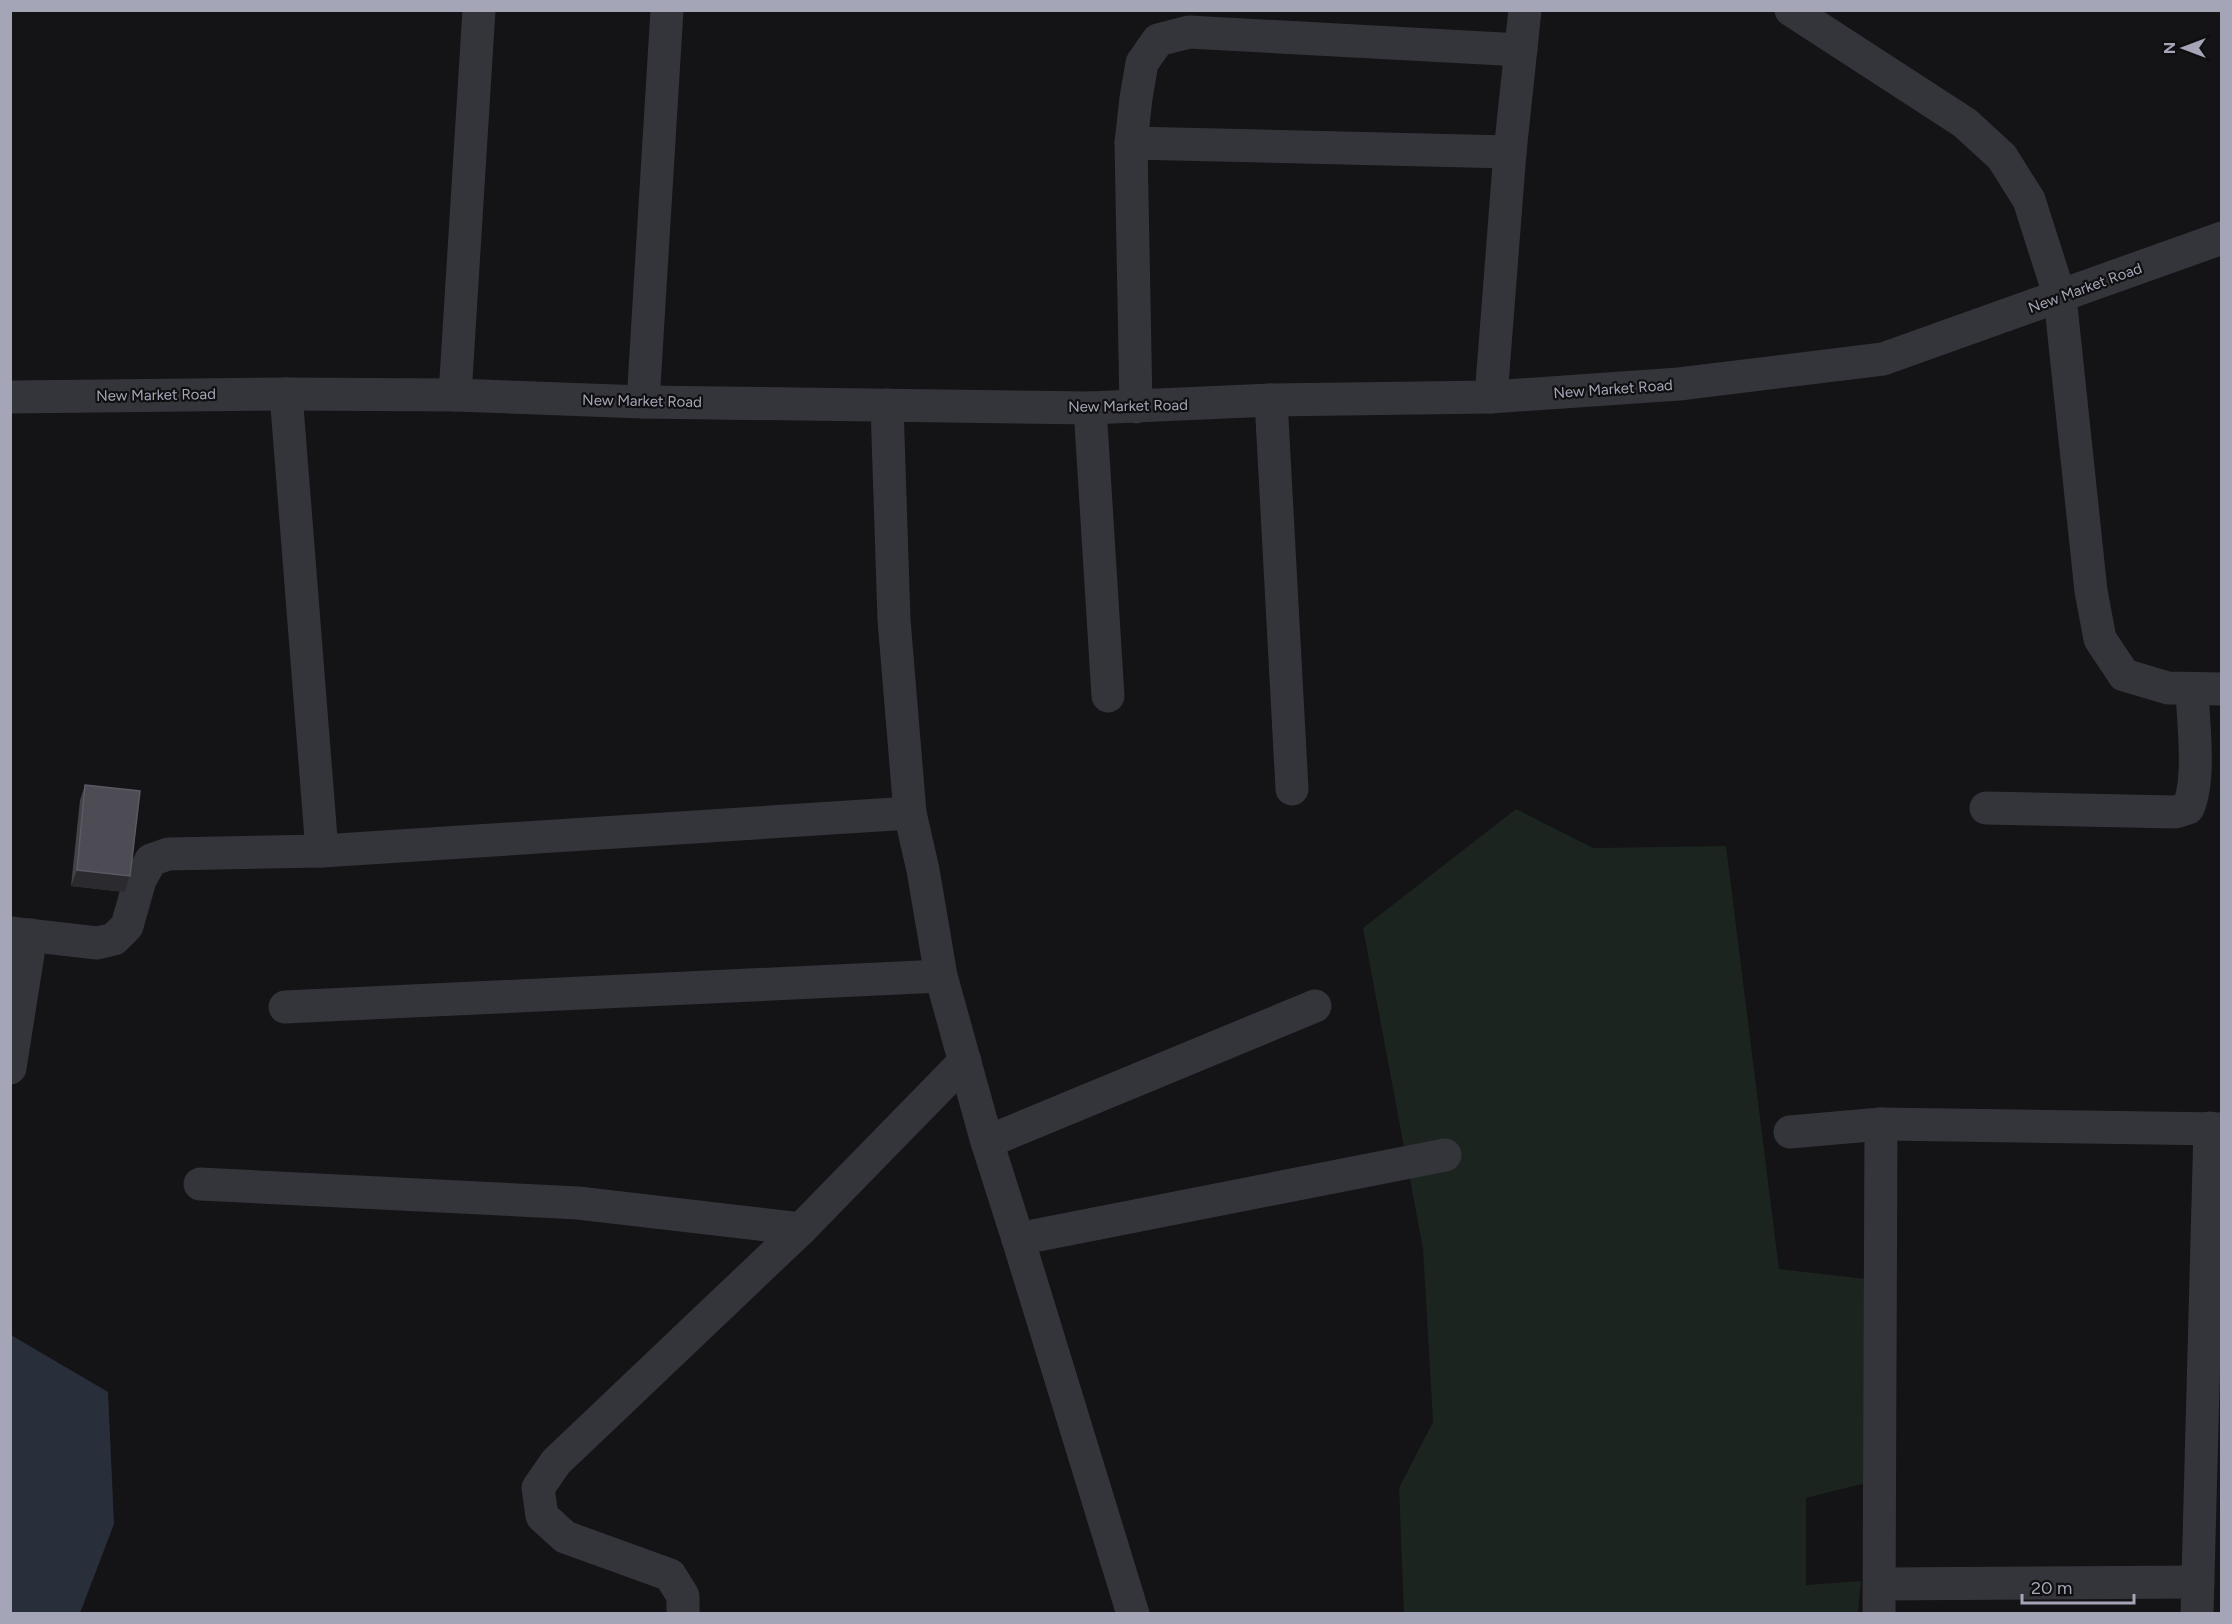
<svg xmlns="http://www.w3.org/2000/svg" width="2232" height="1624" viewBox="0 0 2232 1624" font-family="Figtree,sans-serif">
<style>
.green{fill:#1b241e}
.water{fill:#292f3a}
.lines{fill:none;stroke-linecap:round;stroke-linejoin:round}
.minor{stroke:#34343b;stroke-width:33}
.wall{fill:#424248}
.shaded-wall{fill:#2b2a2f}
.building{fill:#4d4c54;stroke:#5a5a64;stroke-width:1.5}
.labels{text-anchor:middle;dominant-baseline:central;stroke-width:4.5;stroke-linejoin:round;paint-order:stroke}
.street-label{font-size:15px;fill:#a4a6b7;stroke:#0f0e10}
</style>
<rect width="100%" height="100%" fill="#141315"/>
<polygon class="green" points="1516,809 1593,848 1726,846 1779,1269 1866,1279 1866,1483 1806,1498 1806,1585 1861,1581 1858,1613 1404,1613 1399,1488 1433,1422 1423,1249 1363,928"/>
<polygon class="water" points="11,1335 108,1392 114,1524 80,1613 11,1613"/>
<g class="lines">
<g class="minor">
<polyline points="1791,10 1965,123 2002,157 2029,200 2060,297 2091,591 2100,639 2124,675 2168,688 2222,689"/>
<polyline points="1131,143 1510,152"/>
<polyline points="286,394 322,851"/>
<polyline points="455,395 479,10"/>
<polyline points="10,397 286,394 455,395 643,402 1090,408 1271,400 1491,397 1679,384 1883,359 2222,238"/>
<polyline points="1491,397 1510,152 1525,10"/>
<polyline points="1271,400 1292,789"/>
<polyline points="643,402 667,10"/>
<polyline points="887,405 894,620 910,813 923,870 941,976 987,1142 1018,1239 1133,1614"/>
<polyline points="1136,407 1131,143 1136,98 1142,63 1158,40 1189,32 1521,50"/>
<polyline points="1090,408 1108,696"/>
<path d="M1986,808L2175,812L2188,808C2201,779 2193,722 2192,689"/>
<polyline points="10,933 97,943 114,939 127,926 140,880 151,860 168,854 322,851 910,813"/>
<polyline points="285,1007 941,976"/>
<polyline points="10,1068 31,935"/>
<polyline points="1790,1132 1881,1124 2222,1129"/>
<polyline points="987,1142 1315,1006"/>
<polyline points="200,1184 578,1203 801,1229"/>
<polyline points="1018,1239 1445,1155"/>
<polyline points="1880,1584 2198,1582"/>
<polyline points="683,1614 683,1596 670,1575 565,1537 542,1516 538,1488 556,1462 801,1229 965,1061"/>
<polyline points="1879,1614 1881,1124"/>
<polyline points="2197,1614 2210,1128"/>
</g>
</g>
<polygon class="wall" points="85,785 130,876 125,892 71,886 80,800"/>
<polygon class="shaded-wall" points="77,870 130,876 125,892 71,886"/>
<polygon class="building" points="85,785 140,791 130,876 77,870"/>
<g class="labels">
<g class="street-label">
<text transform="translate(2085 288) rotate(-20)">New Market Road</text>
<text transform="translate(1613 389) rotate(-4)">New Market Road</text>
<text transform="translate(156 395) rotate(-1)">New Market Road</text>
<text transform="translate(642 401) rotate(1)">New Market Road</text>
<text transform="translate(1128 406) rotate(-1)">New Market Road</text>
</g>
</g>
<rect width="2232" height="1624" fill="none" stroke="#a4a6b7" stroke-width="24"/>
<g transform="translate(2184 48) rotate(270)" stroke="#0f0e10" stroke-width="4.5" paint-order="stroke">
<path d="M0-4.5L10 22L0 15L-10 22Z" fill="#a4a6b7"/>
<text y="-9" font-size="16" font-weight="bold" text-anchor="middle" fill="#a4a6b7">N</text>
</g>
<path d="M2022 1594v9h112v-9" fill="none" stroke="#a4a6b7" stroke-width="3"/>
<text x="2031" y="1594" font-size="18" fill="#a4a6b7" stroke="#0f0e10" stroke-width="4.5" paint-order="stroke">20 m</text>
</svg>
